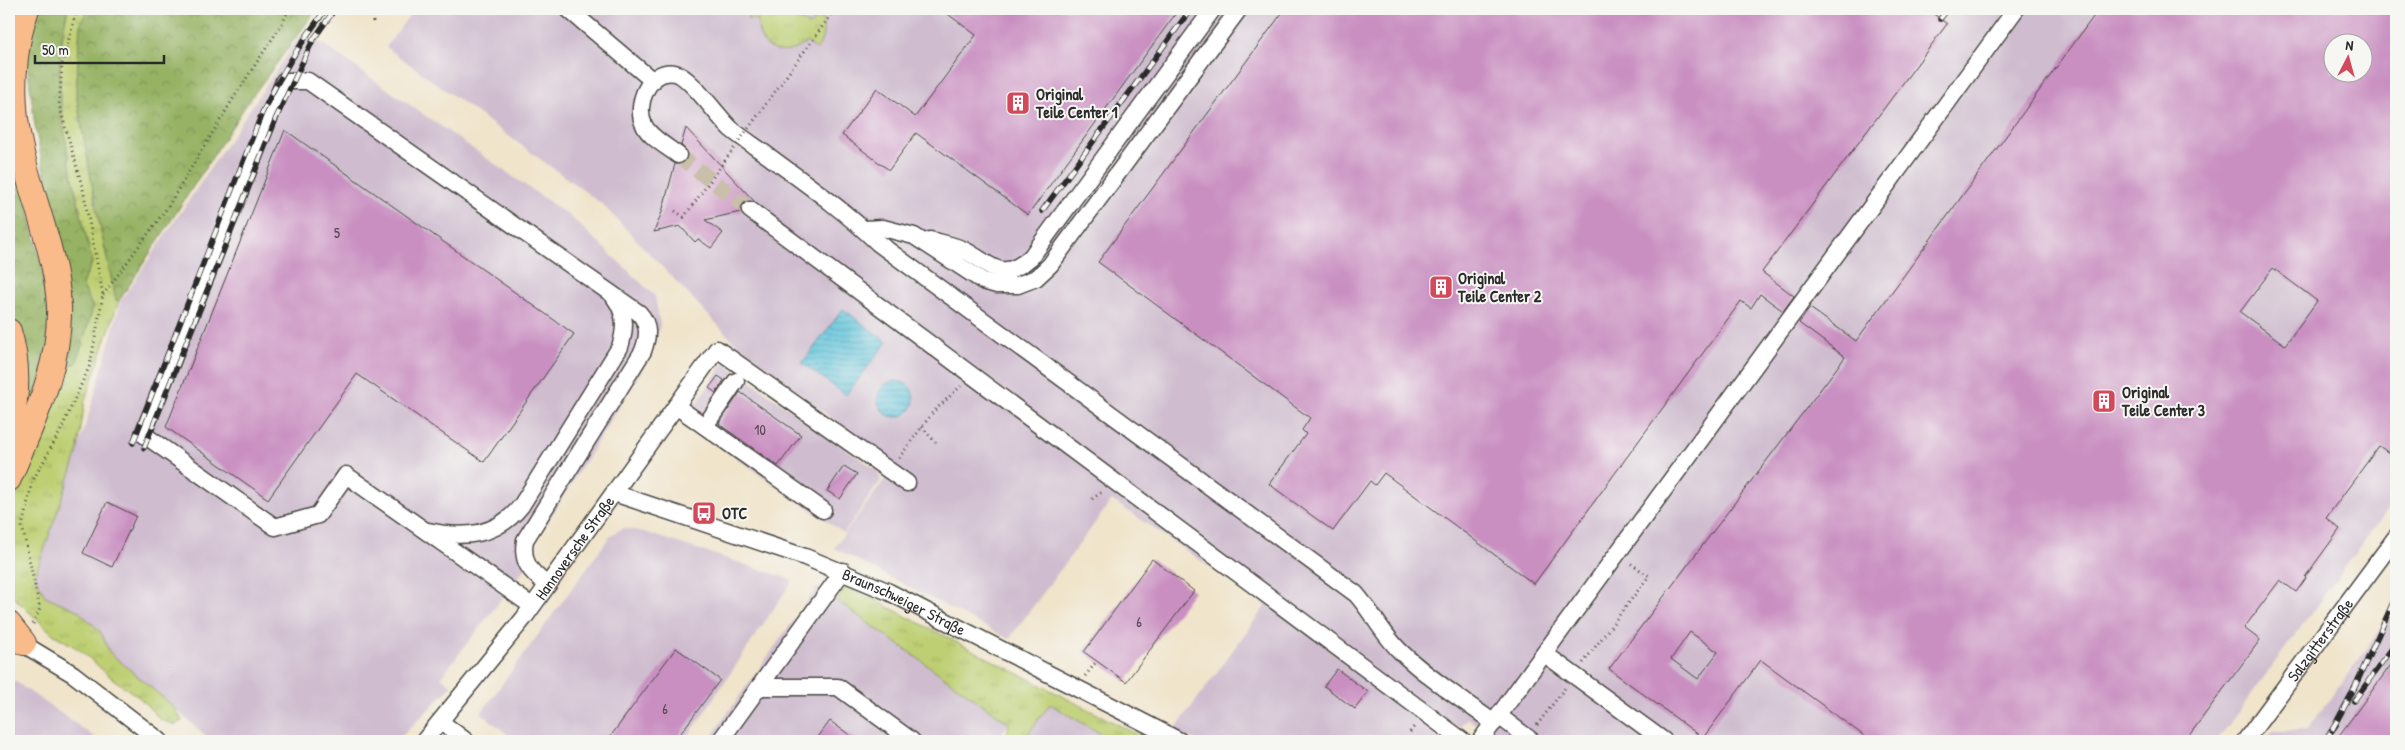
<svg xmlns="http://www.w3.org/2000/svg" width="2405" height="750" viewBox="0 0 2405 750" font-family="'Patrick Hand',sans-serif">
<style>
.industrial{fill:#cfbdcf;fill-rule:evenodd}
.grass{fill:url(#grass-tufts);stroke:#747d4e}
.forest{fill:url(#forest-crowns);stroke:#606e48}
.water{fill:url(#water-rules);stroke:#447783}
.building{fill:#c98fc1;fill-rule:evenodd}
.lines{fill:none;stroke-linecap:round;stroke-linejoin:round}
.minor-tunnel{stroke:#c9bfaa;stroke-width:16;stroke-dasharray:16 8;stroke-linecap:butt}
.minor-casing{stroke:#494743;stroke-width:19}
.highway-casing{stroke:#494743;stroke-width:26}
.path{stroke:#494743;stroke-width:3;stroke-dasharray:1 4;stroke-linecap:butt}
.minor{stroke:#fff;stroke-width:16}
.highway{stroke:#fabb8b;stroke-width:24}
.rail-casing{stroke:#2b2b2b;stroke-width:5.5}
.rail{stroke:#f6f6f2;stroke-width:4;stroke-dasharray:11;stroke-linecap:butt}
.path-bridge{stroke:#494743;stroke-width:3;stroke-dasharray:1 4;stroke-linecap:butt}
.labels{text-anchor:middle;dominant-baseline:central;stroke-width:4;stroke-linejoin:round;paint-order:stroke}
.number-label{font-size:14px;fill:#524450}
.poi-label{font-size:16px;font-weight:bold;fill:#2b2b2b;stroke:#f6f6f2;text-anchor:start}
.street-label{font-size:16px;fill:#2b2b2b;stroke:#f6f6f2}
</style>
<defs>
<pattern id="grass-tufts" width="24" height="20" patternUnits="userSpaceOnUse" patternTransform="scale(1.25)"><rect width="24" height="20" fill="#bdcf72"/><path d="M3 7l-1-3M5 7V3M7 7l1-3M15 17l-1-3M17 17v-4M19 17l1-3" fill="none" stroke="#a3b263"/></pattern>
<pattern id="forest-crowns" width="20" height="18" patternUnits="userSpaceOnUse" patternTransform="scale(1.25)"><rect width="20" height="18" fill="#96b264"/><path d="M2 6a3 3 0 1 1 6 0M12 15a3 3 0 1 1 6 0" fill="none" stroke="#7b9153"/></pattern>
<pattern id="water-rules" width="6" height="5" patternUnits="userSpaceOnUse" patternTransform="scale(1.25)"><rect width="6" height="5" fill="#5dc3db"/><path d="M0 2.5h6" fill="none" stroke="#4d9fb2"/></pattern>
</defs>
<rect width="100%" height="100%" fill="#f6f6f2"/>
<filter id="ink" filterUnits="userSpaceOnUse"><feTurbulence type="fractalNoise" baseFrequency=".02" numOctaves="2"/><feDisplacementMap in="SourceGraphic" scale="10" xChannelSelector="R" yChannelSelector="G"/><feConvolveMatrix kernelMatrix="1 2 1 2 8 2 1 2 1" color-interpolation-filters="sRGB"/></filter>
<filter id="wash" filterUnits="userSpaceOnUse"><feTurbulence type="fractalNoise" baseFrequency=".0096" numOctaves="4" result="noise"/><feDisplacementMap in="SourceGraphic" scale="20" xChannelSelector="R" yChannelSelector="G"/><feGaussianBlur stdDeviation="1.12" result="paint"/><feColorMatrix in="noise" values="0 0 0 0 0 0 0 0 0 0 0 0 0 0 0 0 0 1.4 0 .05"/><feComposite in="paint" operator="in"/></filter>
<g filter="url(#wash)">
<rect width="100%" height="100%" fill="#f0e4ca"/>
<g class="industrial">
<path d="M414,9H2396V498L2217,741H1500L1467,718L1449,741H1198L1173,732L1266,605L1112,500L1009,639L834,548L894,467L735,343L602,204L386,47ZM2332,42H2362V72H2332Z"/>
<polygon points="300,35 321,43 571,217 655,296 660,325 652,354 535,542 532,553 534,557 441,677 452,686 397,741 212,741 110,653 100,631 77,610 45,596 35,576 91,408 121,301"/>
<polygon points="724,363 878,471 881,480 844,533 684,421"/>
<polygon points="623,528 644,532 793,580 685,741 516,741 481,713 611,535"/>
<polygon points="817,587 1009,723 997,741 708,741"/>
<polygon points="2396,609 2396,741 2265,741 2273,731 2307,730"/>
<polygon points="9,677 100,741 9,741"/>
<polygon points="1050,704 1113,741 1023,741"/>
</g>
<g class="grass">
<path d="M68,9H88L80,25L76,94L97,212L116,300L119,301L85,400L77,455L35,576L45,596L77,610L100,631L110,653L174,707L182,721L175,725L161,720L140,698L113,679L80,650L53,634L9,593V510L47,419L65,366L76,364L93,308L82,284L92,263C75,182 45,91 68,9Z"/>
<path d="M750,9H786L810,26L820,13C826,26 824,37 817,50L807,42C785,61 756,51 758,20L747,19Z"/>
<polygon points="847,586 1150,741 1113,741 1050,704 1023,741 1006,741 1009,723 837,601"/>
</g>
<g class="forest">
<path d="M35,9H68C45,92 75,182 92,263L82,284L93,308L76,364L65,366L69,317L61,257L35,126L26,53Z"/>
<polygon points="88,9 317,9 248,102 119,301 116,300 97,212 76,94 80,25"/>
<polygon points="9,127 47,290 51,333 41,381 17,438 22,343 9,311"/>
</g>
<g class="water">
<polygon points="843,309 887,342 846,395 802,363"/>
<circle cx="896" cy="399" r="18"/>
</g>
<g id="blocks">
<g class="building">
<polygon points="941,9 1179,9 1028,215 916,133 889,170 842,135 877,88 915,117 976,35"/>
<polygon points="1285,9 1927,9 1947,24 1762,272 1794,296 1783,311 1760,294 1751,308 1741,301 1534,584 1384,473 1375,485 1370,481 1333,531 1269,484 1306,434 1302,430 1310,418 1098,262"/>
<path d="M2099,9H2396V458L2379,446L2326,518L2340,529L2305,577L2306,578L2296,592L2280,580L2244,628L2260,640L2185,741H1871L1761,660L1703,738L1609,669L1845,357L1799,323L1810,308L1856,341ZM2332,42H2362V72H2332ZM2273,268L2317,301L2285,345L2240,312ZM1690,632L1718,652L1698,679L1671,659Z"/>
<polygon points="686,128 755,202 746,201 742,204 740,212 705,220 723,233 711,248 698,239 695,242 680,226 654,232 662,212 675,164 682,164 688,157 687,151 681,145"/>
<polygon points="285,130 574,334 484,462 357,374 268,499 166,427"/>
<polygon points="718,376 724,380 716,393 709,388"/>
<polygon points="740,392 801,435 778,466 719,424"/>
<polygon points="844,466 857,474 840,499 827,491"/>
<polygon points="107,502 136,516 112,567 83,553"/>
<polygon points="1152,559 1194,591 1126,682 1084,652"/>
<polygon points="676,648 720,680 675,741 607,741"/>
<polygon points="2396,658 2396,741 2335,741"/>
<polygon points="1337,669 1368,692 1355,709 1324,686"/>
<polygon points="830,721 858,741 815,741"/>
</g>
</g>
</g>
<g filter="url(#ink)">
<use href="#blocks" fill-opacity="0" stroke="#494743" stroke-width="1"/>
<g class="lines">
<polyline class="minor-tunnel" points="678,155 750,210"/>
<g class="minor-casing">
<g id="minor">
<polyline points="568,9 653,81"/>
<path d="M678,155C668,147 649,137 644,125C634,105 649,68 675,73C690,76 718,117 731,129C743,139 758,148 771,158C808,185 845,211 878,243L1356,594C1372,612 1383,635 1401,652C1429,679 1463,700 1494,723"/>
<polyline points="750,210 1463,741"/>
<polyline points="863,229 883,228 914,236 983,281 997,285 1018,285 1036,278 1050,265 1239,9"/>
<path d="M930,240C941,243 954,245 964,250C992,264 1000,284 1031,257L1213,9"/>
<polyline points="676,406 823,510"/>
<polyline points="705,426 736,381"/>
<path id="s1" d="M614,493L805,557L889,592L1180,741"/>
<path d="M428,531C465,539 497,536 521,506L620,347C626,328 626,313 614,297"/>
<path d="M532,606L346,475L318,515L275,527L143,434L284,81H308L639,313C650,325 648,337 643,351L525,540C521,563 531,572 547,585"/>
<polyline points="15,639 73,674 160,741"/>
<polyline points="1545,654 1664,741"/>
<polyline points="759,687 838,687 912,741"/>
<polyline points="1499,716 1532,741"/>
<polyline points="441,722 466,741"/>
<path id="s2" d="M424,741L524,618L717,349L907,483"/>
<polyline points="720,741 843,571"/>
<polyline points="1480,741 2016,9"/>
<path id="s3" d="M2245,741L2396,537"/>
</g>
</g>
<g class="highway-casing">
<g id="highway">
<path d="M9,331C19,364 19,395 9,429"/>
<path d="M9,479C32,423 61,368 59,306C56,250 31,198 20,144C11,100 12,51 27,9"/>
<polyline points="9,624 24,643"/>
</g>
</g>
<g class="path">
<polyline points="373,22 372,16 378,9"/>
<polyline points="103,295 167,208 236,94 282,24 289,9"/>
<polyline points="922,427 936,443"/>
<polyline points="899,458 933,412 961,386"/>
<polyline points="1092,499 1102,492"/>
<polyline points="33,624 40,609 22,526 33,480 60,432 90,365 103,295 83,189 59,105 62,65 77,9"/>
<polyline points="1583,663 1649,576 1630,563"/>
<polyline points="1085,676 1097,661"/>
<polyline points="1537,725 1565,688"/>
<polyline points="1410,732 1416,724"/>
</g>
<use href="#minor" class="minor"/>
<use href="#highway" class="highway"/>
<g class="rail-casing">
<g id="rail">
<polyline points="1928,10 1929,9"/>
<polyline points="1940,19 1948,9"/>
<polyline points="1042,211 1191,9"/>
<path d="M133,443L262,113C280,75 301,42 326,9"/>
<polyline points="144,448 276,118 313,40 335,9"/>
<polyline points="2354,701 2395,644"/>
<polyline points="2332,730 2354,689 2396,596"/>
<polyline points="2324,741 2336,725"/>
</g>
</g>
<use href="#rail" class="rail"/>
<polyline class="path-bridge" points="675,211 684,217 835,9"/>
</g>
</g>
<defs>
<g id="building-square" transform="scale(1.25)"><rect x="-9" y="-9" width="18" height="18" rx="4" fill="#d1495b" stroke="#f6f6f2"/><path d="M-4-6H4V6H1V3H-1V6H-4ZM-2.5-4.3h1.7v1.8h-1.7ZM.8-4.3h1.7v1.8H.8ZM-2.5-1h1.7V.8h-1.7ZM.8-1h1.7V.8H.8Z" fill="#fff"/></g>
<g id="bus-square" transform="scale(1.25)"><rect x="-9" y="-9" width="18" height="18" rx="4" fill="#d1495b" stroke="#f6f6f2"/><path d="M-5-6H5V4H4V6H2V4H-2V6H-4V4H-5ZM-3.5-4V0h7V-4ZM-3.5 1.2v1.5H-2V1.2ZM2 1.2v1.5H3.5V1.2Z" fill="#fff"/></g>
</defs>
<g fill-rule="evenodd">
<use href="#building-square" x="1018" y="103"/>
<use href="#building-square" x="1441" y="287"/>
<use href="#building-square" x="2104" y="401"/>
<use href="#bus-square" x="704" y="513"/>
</g>
<g class="labels">
<g class="number-label">
<text x="337" y="232">5</text>
<text x="760" y="429">10</text>
<text x="1139" y="621">6</text>
<text x="665" y="708">6</text>
</g>
<g class="poi-label">
<text x="1036" y="94">Original<tspan x="1036" dy="18">Teile Center 1</tspan></text>
<text x="1458" y="278">Original<tspan x="1458" dy="18">Teile Center 2</tspan></text>
<text x="2122" y="392">Original<tspan x="2122" dy="18">Teile Center 3</tspan></text>
<text x="722" y="513">OTC</text>
</g>
<g class="street-label">
<text stroke="none"><textPath href="#s2" startOffset="245">Hannoversche Straße</textPath></text>
<text stroke="none"><textPath href="#s1" startOffset="310">Braunschweiger Straße</textPath></text>
<text stroke="none"><textPath href="#s3" startOffset="126">Salzgitterstraße</textPath></text>
</g>
</g>
<rect width="2405" height="750" fill="none" stroke="#f6f6f2" stroke-width="30"/>
<g transform="translate(2348 58) rotate(6)"><circle r="24" fill="#f6f6f2" stroke="#a5a5a2"/>
<path d="M0-4L9 19L0 12L-9 19Z" fill="#d1495b"/>
<text y="-8" font-size="14" font-weight="bold" text-anchor="middle" fill="#2b2b2b">N</text>
</g>
<path d="M35 55v8h129v-8" fill="none" stroke="#2b2b2b" stroke-width="2.5"/>
<text x="42" y="55" font-size="15" fill="#2b2b2b" stroke="#f6f6f2" stroke-width="4" paint-order="stroke">50 m</text>
</svg>
